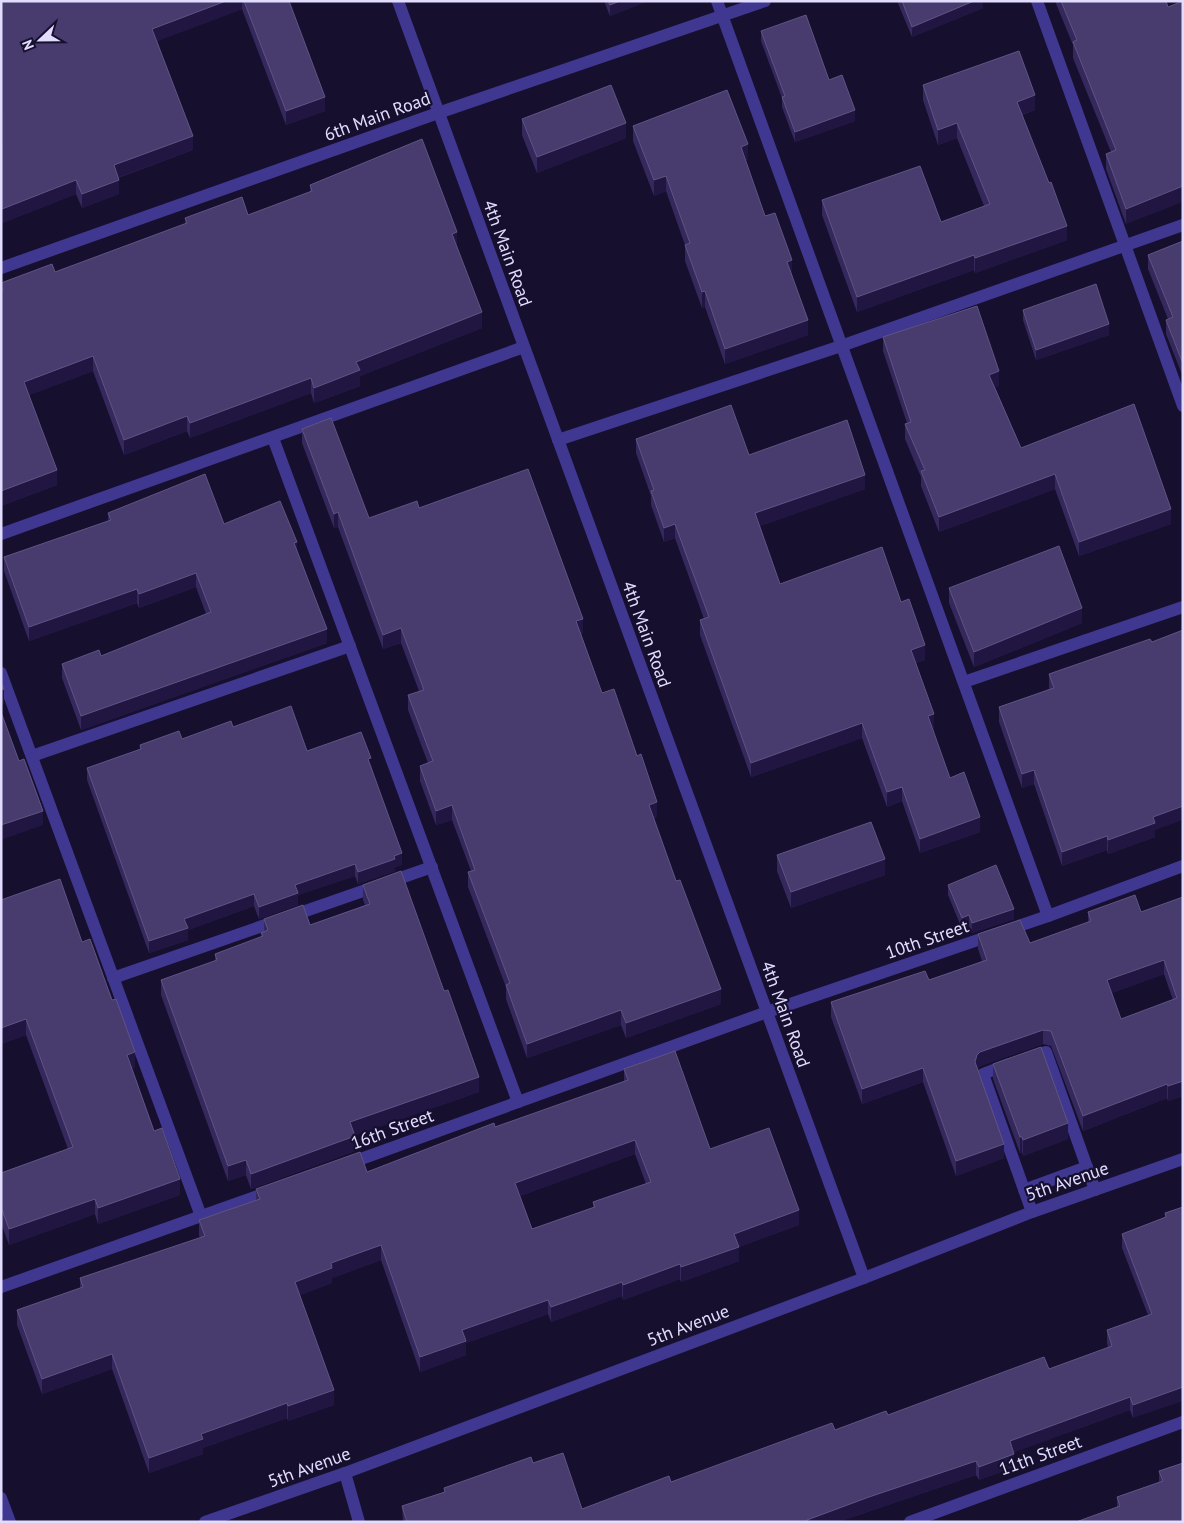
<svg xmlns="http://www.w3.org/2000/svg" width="1184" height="1523" viewBox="0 0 1184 1523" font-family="'PT Sans',sans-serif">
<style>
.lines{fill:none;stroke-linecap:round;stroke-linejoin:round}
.service{stroke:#3f3790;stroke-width:12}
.minor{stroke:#3f3790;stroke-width:12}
.tertiary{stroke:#3f3790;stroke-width:12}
.wall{fill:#35285c;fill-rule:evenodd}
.shaded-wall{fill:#211642}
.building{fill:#483b6e;stroke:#605484;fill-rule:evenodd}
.labels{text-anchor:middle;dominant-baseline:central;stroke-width:4.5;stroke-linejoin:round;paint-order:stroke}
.street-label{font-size:18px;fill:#e2dcff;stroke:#16102e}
</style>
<rect width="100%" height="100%" fill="#16102e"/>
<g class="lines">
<g class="service">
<polyline points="1028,1058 1046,1052 1095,1190"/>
<polyline points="1009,1064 983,1074 1032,1212"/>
<polyline points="1024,1190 1087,1167"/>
</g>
<g class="minor">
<polyline points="398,1 864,1278"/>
<polyline points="717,1 1048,916"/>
<polyline points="1037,1 1183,406"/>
<polyline points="273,438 518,1102"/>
<polyline points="558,440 841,346 1183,225"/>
<polyline points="1,534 524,347"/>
<polyline points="1,673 201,1216"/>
<polyline points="964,682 1183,607"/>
<polyline points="32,756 350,646"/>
<polyline points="113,978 432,867"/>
<polyline points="347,1164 767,1012 1048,916 1183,866"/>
<polyline points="1,1287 272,1191"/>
<polyline points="345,1473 359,1522"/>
<polyline points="910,1522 1183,1422"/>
</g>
<g class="tertiary">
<polyline points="1,268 438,113 765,1"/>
<polyline points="1,1498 10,1522"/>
<polyline points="205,1522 345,1473 864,1278 1032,1212 1183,1159"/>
</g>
</g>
<g class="wall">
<polygon points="1,1 289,1 325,111 286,125 242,9 157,41 193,150 118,178 119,194 82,208 76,194 2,223"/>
<polygon points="604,1 648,1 610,16"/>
<polygon points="897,1 983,1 983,8 912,37"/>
<polygon points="1055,1 1166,1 1126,224 1106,169 1106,154 1111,152 1073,58 1073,45"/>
<polygon points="761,31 829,80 855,121 795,142 782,107 782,98 761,41"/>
<polygon points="923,85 1035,110 1022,115 1067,240 975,273 974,270 857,312 822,215 822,200 941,222 984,206 957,138 938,145 923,100"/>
<polygon points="522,119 626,138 537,173 522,135"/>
<polygon points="633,126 748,159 745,160 765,216 792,274 808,335 725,364 705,307 702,308 685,261 685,245 666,191 654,196 633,141"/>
<polygon points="310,185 457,248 482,328 360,376 360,386 314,403 311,393 190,438 187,431 124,455 93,371 29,395 57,485 1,506 1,283 55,272 185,224 185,218 248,215 310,192"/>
<polygon points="1183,241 1183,377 1166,334 1166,320 1168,319 1148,269 1148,255"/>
<polygon points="1023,310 1109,335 1036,360 1023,320"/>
<polygon points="883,337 999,386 995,387 1021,448 1171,524 1079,556 1055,489 939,532 921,486 921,477 905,439 905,424 907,423 883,351"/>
<polygon points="302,429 369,518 419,508 583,633 581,634 602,693 657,816 654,818 721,1004 626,1038 621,1025 527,1058 506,999 506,987 468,887 468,872 471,871 452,820 436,825 420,781 420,766 428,763 408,710 408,695 419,691 401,643 383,649 338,527 334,528 302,443"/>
<polygon points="636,439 749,455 865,489 760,526 780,584 901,602 925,660 916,663 934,729 932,729 950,778 980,832 920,853 902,801 887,807 862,738 751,777 700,635 700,620 704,619 675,538 664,542 651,505 651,496 636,453"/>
<polygon points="108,513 224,524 297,551 327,643 81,730 62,678 62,664 101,656 206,614 196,587 139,608 137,603 29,641 4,571 4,557 108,521"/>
<polygon points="949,588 1082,623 974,667 949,603"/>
<polygon points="1049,674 1155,830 1155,837 1108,854 1107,850 1062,866 1034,784 1022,788 999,722 999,707 1049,689"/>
<polygon points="233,727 307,751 371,766 402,865 395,867 395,871 358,884 355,876 298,895 298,905 259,919 254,906 188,930 188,940 149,953 87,780 87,768 140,749 140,745 182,739"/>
<polygon points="777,855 885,875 791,908 777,871"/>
<polygon points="363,885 479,1092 355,1135 355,1151 251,1189 246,1175 228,1181 161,995 161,980 215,961 215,954 261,937 261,933 264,932 264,919 310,925 365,905 363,900"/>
<polygon points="948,885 1014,919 972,933 969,926 962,929 948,895"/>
<path d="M1183,897V1096L1168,1101L1167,1098L1083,1131L1051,1046L1043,1044L980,1066L978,1068L1004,1158L956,1176L923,1082L862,1104L831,1017V1002L929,980L982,961L978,949V934L1030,943L1088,922V912H1141ZM1164,974L1173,1000L1121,1019L1112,993Z"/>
<polygon points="1,900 82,942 135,1067 132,1068 154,1131 180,1195 98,1224 95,1214 9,1245 1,1223 1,1173 68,1149 26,1035 1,1044"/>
<polygon points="993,1064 1068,1139 1023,1156 1022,1152 1020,1153 993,1079"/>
<path d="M624,1069L710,1149L799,1225L739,1247V1261L681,1282L680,1279L623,1300L622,1296L551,1322L548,1314L466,1343V1355L420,1372L381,1260L332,1278V1283L300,1295L334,1405L288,1421L287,1418L203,1448V1454L149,1473L112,1369L42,1394L17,1325V1310L80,1288V1278L200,1238L199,1235V1220L256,1201V1189L367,1172L624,1082ZM635,1154L646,1184L593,1202V1207L532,1229L520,1196Z"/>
<polygon points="1183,1207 1133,1418 1130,1410 1014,1452 1014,1467 979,1480 976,1475 838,1522 403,1522 402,1506 444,1492 444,1488 533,1463 582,1509 671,1482 835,1430 1049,1369 1108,1348 1107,1343 1107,1330 1148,1315 1122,1248 1122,1234 1165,1218 1165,1213"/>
<polygon points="1159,1471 1183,1522 1117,1507 1117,1497 1159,1482"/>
</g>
<g class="shaded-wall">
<polygon points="226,1 242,1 242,9 152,43 152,29"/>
<polygon points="620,1 648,1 610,16 610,5"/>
<polygon points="974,1 983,1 983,8 912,37 912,27"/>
<polygon points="1035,95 1035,110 1017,116 1017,102"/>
<polygon points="325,97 325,111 286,125 286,111"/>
<polygon points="855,110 855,121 795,142 795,132"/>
<polygon points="626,123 626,138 537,173 537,157"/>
<polygon points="957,123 957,138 938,145 938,130"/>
<polygon points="193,136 193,150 114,179 114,165"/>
<polygon points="748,144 748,159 741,162 741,147"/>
<polygon points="666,176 666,191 654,196 654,180"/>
<polygon points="76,180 76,194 2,223 2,209"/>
<polygon points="119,180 119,194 82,208 82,194"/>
<polygon points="1183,186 1183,202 1126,224 1126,209"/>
<polygon points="1067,226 1067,240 975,273 975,258"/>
<polygon points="457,232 457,248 452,234"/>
<polygon points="974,255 974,270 857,312 857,297"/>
<polygon points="792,260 792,276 787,262"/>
<polygon points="705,291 705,307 702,308 702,292"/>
<polygon points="482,312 482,328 360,376 360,386 314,403 314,388 356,362"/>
<polygon points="808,320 808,335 725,364 725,349"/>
<polygon points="1109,324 1109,335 1036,360 1036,350"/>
<polygon points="93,356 93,371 24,397 24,382"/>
<polygon points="999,371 999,386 989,389 989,375"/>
<polygon points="311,378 311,393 190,438 190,423"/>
<polygon points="187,416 187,431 124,455 124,440"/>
<polygon points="57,470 57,485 1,506 1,491"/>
<polygon points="1055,474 1055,489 939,532 939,517"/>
<polygon points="865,475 865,489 755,528 755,513"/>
<polygon points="1171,509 1171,524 1079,556 1079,542"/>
<polygon points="338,512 338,527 334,528 334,514"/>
<polygon points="675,524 675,538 664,542 664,528"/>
<polygon points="297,542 297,556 294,543"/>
<polygon points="196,573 196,587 139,608 139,594"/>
<polygon points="137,589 137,603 29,641 29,627"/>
<polygon points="1082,608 1082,623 974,667 974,652"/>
<polygon points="583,619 583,633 576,636 576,621"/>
<polygon points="401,628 401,643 383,649 383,635"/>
<polygon points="327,629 327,643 81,730 81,716"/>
<polygon points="925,645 925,660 911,665 911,650"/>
<polygon points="4,689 4,704 1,705 1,690"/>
<polygon points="934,714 934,729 928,731 928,716"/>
<polygon points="862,723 862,738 751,777 751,763"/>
<polygon points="1034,770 1034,784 1022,788 1022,774"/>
<polygon points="902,787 902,801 887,807 887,792"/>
<polygon points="657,802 657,816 649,819 649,805"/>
<polygon points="452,805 452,820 436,825 436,811"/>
<polygon points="1183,806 1183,820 1155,830 1155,837 1108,854 1108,840 1153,817"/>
<polygon points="43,811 43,825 1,840 1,825"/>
<polygon points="980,817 980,832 920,853 920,839"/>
<polygon points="1107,836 1107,850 1062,866 1062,852"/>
<polygon points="402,853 402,865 395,867 395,871 358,884 358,872"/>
<polygon points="885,859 885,875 791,908 791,892"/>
<polygon points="355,864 355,876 298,895 298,905 259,919 259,907 295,885"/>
<polygon points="254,894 254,906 188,930 188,940 149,953 149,941 184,919"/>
<polygon points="1014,909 1014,919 972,933 972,923"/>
<polygon points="969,915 969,926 962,929 962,918"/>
<polygon points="1164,960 1164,974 1107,995 1107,980"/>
<polygon points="721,989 721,1004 626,1038 626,1023"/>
<polygon points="621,1010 621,1025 527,1058 527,1044"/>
<polygon points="26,1019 26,1035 1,1044 1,1028"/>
<polygon points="1043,1030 1043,1044 980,1066 977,1069 975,1062 977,1055 980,1052"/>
<polygon points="135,1052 135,1067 127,1070 127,1055"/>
<polygon points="923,1068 923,1082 862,1104 862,1089"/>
<polygon points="479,1077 479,1092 350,1137 350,1122"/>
<polygon points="1183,1081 1183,1096 1168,1101 1168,1086"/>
<polygon points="1167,1084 1167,1098 1083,1131 1083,1116"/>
<polygon points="1068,1123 1068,1139 1023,1156 1023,1140"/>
<polygon points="355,1136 355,1151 251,1189 251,1174"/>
<polygon points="1020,1137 1022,1137 1022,1152 1020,1153"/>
<polygon points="635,1140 635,1154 515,1198 515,1183"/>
<polygon points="1004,1144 1004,1158 956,1176 956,1161"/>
<polygon points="246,1160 246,1175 228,1181 228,1166"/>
<polygon points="180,1179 180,1195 98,1224 98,1208"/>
<polygon points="95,1199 95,1214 9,1245 9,1229"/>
<polygon points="799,1210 799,1225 739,1247 739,1261 681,1282 681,1267 734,1234"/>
<polygon points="381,1245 381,1260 332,1278 332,1283 295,1297 295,1282 331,1263"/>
<polygon points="680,1264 680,1279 623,1300 623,1285"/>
<polygon points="622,1282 622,1296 551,1322 551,1307"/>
<polygon points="548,1300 548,1314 466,1343 466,1355 420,1372 420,1357 462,1330"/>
<polygon points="112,1354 112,1369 42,1394 42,1379"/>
<polygon points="1183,1387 1183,1401 1133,1418 1133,1405"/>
<polygon points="334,1390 334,1405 288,1421 288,1406"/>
<polygon points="1130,1397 1130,1410 1010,1454 1010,1441"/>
<polygon points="287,1403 287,1418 203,1448 203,1454 149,1473 149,1458 201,1434"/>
<polygon points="1014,1454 1014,1467 979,1480 979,1467"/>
<polygon points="976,1461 976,1475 838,1522 807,1522 807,1520 869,1497"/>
</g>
<g class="building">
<polygon points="1,1 226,1 152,29 193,136 114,165 119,180 82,194 76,180 2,209"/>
<polygon points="244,1 289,1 325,97 286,111"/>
<polygon points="608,1 620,1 610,5"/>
<polygon points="902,1 974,1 912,27"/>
<polygon points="1061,1 1166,1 1168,7 1183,1 1183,186 1126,209 1106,154 1116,150 1073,42 1077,40"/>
<polygon points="806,15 829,80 842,75 855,110 795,132 782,97 785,96 761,31"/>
<polygon points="1019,51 1035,95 1017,102 1049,183 1051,182 1067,226 975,258 974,255 857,297 822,200 920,166 941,222 990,204 957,123 938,130 923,85"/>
<polygon points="611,85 626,123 537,157 522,119"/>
<polygon points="727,90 748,144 741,147 765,216 775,213 792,260 787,262 808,320 725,349 705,291 702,292 685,245 690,243 666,176 654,180 633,126"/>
<polygon points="422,139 457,232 452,234 482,312 356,362 360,370 314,388 311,378 190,423 187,416 124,440 93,356 24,382 57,470 1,491 1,291 3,290 1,287 1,283 52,264 55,272 187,223 185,218 242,197 248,215 312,191 310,185"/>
<polygon points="1183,241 1183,364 1166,320 1173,317 1148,255"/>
<polygon points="1096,284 1109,324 1036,350 1023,310"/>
<polygon points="977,306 999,371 989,375 1021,448 1134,404 1171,509 1079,542 1055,474 939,517 921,471 925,470 905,424 911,422 883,337"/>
<polygon points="731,405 749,455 847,420 865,475 755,513 780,584 882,547 901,602 909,599 925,645 911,650 934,714 928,716 950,778 964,772 980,817 920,839 902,787 887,792 862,723 751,763 700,620 709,617 675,524 664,528 651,491 654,490 636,439"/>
<polygon points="331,418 369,518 417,501 419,508 528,469 583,619 576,621 602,693 614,689 637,756 641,754 657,802 649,805 676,881 680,880 721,989 626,1023 621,1010 527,1044 506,985 510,983 468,872 475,870 452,805 436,811 420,766 433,761 408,695 424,690 401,628 383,635 338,512 334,514 302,429"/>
<polygon points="205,474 224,524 280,501 297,542 294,543 327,629 81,716 62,664 99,650 101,656 211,612 196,573 139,594 137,589 29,627 4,557 111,520 108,513"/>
<polygon points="1059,546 1082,608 974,652 949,588"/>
<polygon points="1183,630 1183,806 1153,817 1155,823 1108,840 1107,836 1062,852 1034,770 1022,774 999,707 1054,688 1049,674 1150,639 1152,642"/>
<polygon points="1,682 4,689 1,690"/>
<polygon points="291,706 307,751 361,732 371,758 368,759 402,853 394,856 395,859 358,872 355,864 295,885 298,893 259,907 254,894 184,919 188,928 149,941 87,768 141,749 140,745 179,731 182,739 231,721 233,727"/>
<polygon points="1,712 19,761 24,759 43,811 1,825"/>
<polygon points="871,822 885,859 791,892 777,855"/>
<polygon points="996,865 1014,909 972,923 969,915 962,918 948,885"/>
<polygon points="401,871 444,991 448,990 479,1077 350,1122 355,1136 251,1174 246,1160 228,1166 161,980 217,960 215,954 263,936 261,933 268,930 264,919 303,905 310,925 370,904 363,885"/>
<polygon points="60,879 82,942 90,939 112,1000 116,999 135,1052 127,1055 154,1131 162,1128 180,1179 98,1208 95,1199 9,1229 1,1207 1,1173 73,1147 26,1019 1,1028 1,900"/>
<path d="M1135,895L1141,912L1183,897V1081L1168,1086L1167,1084L1083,1116L1051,1031L1043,1030L980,1052L977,1055L975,1062L1004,1144L956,1161L923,1068L862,1089L831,1002L925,971L929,980L987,960L978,934L1020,920L1030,943L1091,921L1088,912ZM1164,960L1177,998L1121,1019L1107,980Z"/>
<polygon points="1041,1047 1068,1123 1023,1140 1022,1137 1020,1137 993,1064"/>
<path d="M675,1051L710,1149L769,1128L799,1210L734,1234L739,1247L681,1267L680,1264L623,1285L622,1282L551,1307L548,1300L462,1330L466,1341L420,1357L381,1245L331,1263L332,1268L295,1282L334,1390L288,1406L287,1403L201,1434L203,1439L149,1458L112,1354L42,1379L17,1310L83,1287L80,1278L205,1236L199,1220L260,1199L256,1189L360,1152L367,1172L494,1123L495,1127L628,1080L624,1069ZM635,1140L651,1182L593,1202L595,1207L532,1229L515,1183Z"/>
<polygon points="1183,1207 1183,1387 1133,1405 1130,1397 1010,1441 1014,1454 979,1467 976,1461 869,1497 807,1520 808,1522 407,1522 402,1506 445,1492 444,1488 531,1457 533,1463 563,1453 582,1509 669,1476 671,1482 832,1423 835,1430 886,1411 888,1415 1044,1357 1049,1369 1112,1346 1107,1330 1152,1314 1122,1234 1166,1217 1165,1213"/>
<polygon points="1183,1463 1183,1522 1076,1522 1120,1506 1117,1497 1163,1481 1159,1471"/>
</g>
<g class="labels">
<g class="street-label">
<text transform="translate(377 116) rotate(-20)">6th Main Road</text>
<text transform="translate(508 253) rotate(70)">4th Main Road</text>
<text transform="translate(647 634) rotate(70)">4th Main Road</text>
<text transform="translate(927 939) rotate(-19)">10th Street</text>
<text transform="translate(786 1014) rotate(70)">4th Main Road</text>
<text transform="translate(392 1129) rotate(-20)">16th Street</text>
<text transform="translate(1067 1181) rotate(-19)">5th Avenue</text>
<text transform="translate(688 1325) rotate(-21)">5th Avenue</text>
<text transform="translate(1040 1455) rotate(-20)">11th Street</text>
<text transform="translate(309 1467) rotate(-20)">5th Avenue</text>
</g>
</g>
<rect width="1184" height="1523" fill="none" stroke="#e2dcff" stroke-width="5"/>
<g transform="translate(40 40) rotate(248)" stroke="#16102e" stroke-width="4" paint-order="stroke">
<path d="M0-4L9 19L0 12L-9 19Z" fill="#e2dcff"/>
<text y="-8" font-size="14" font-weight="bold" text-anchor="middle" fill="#e2dcff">N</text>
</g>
</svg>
